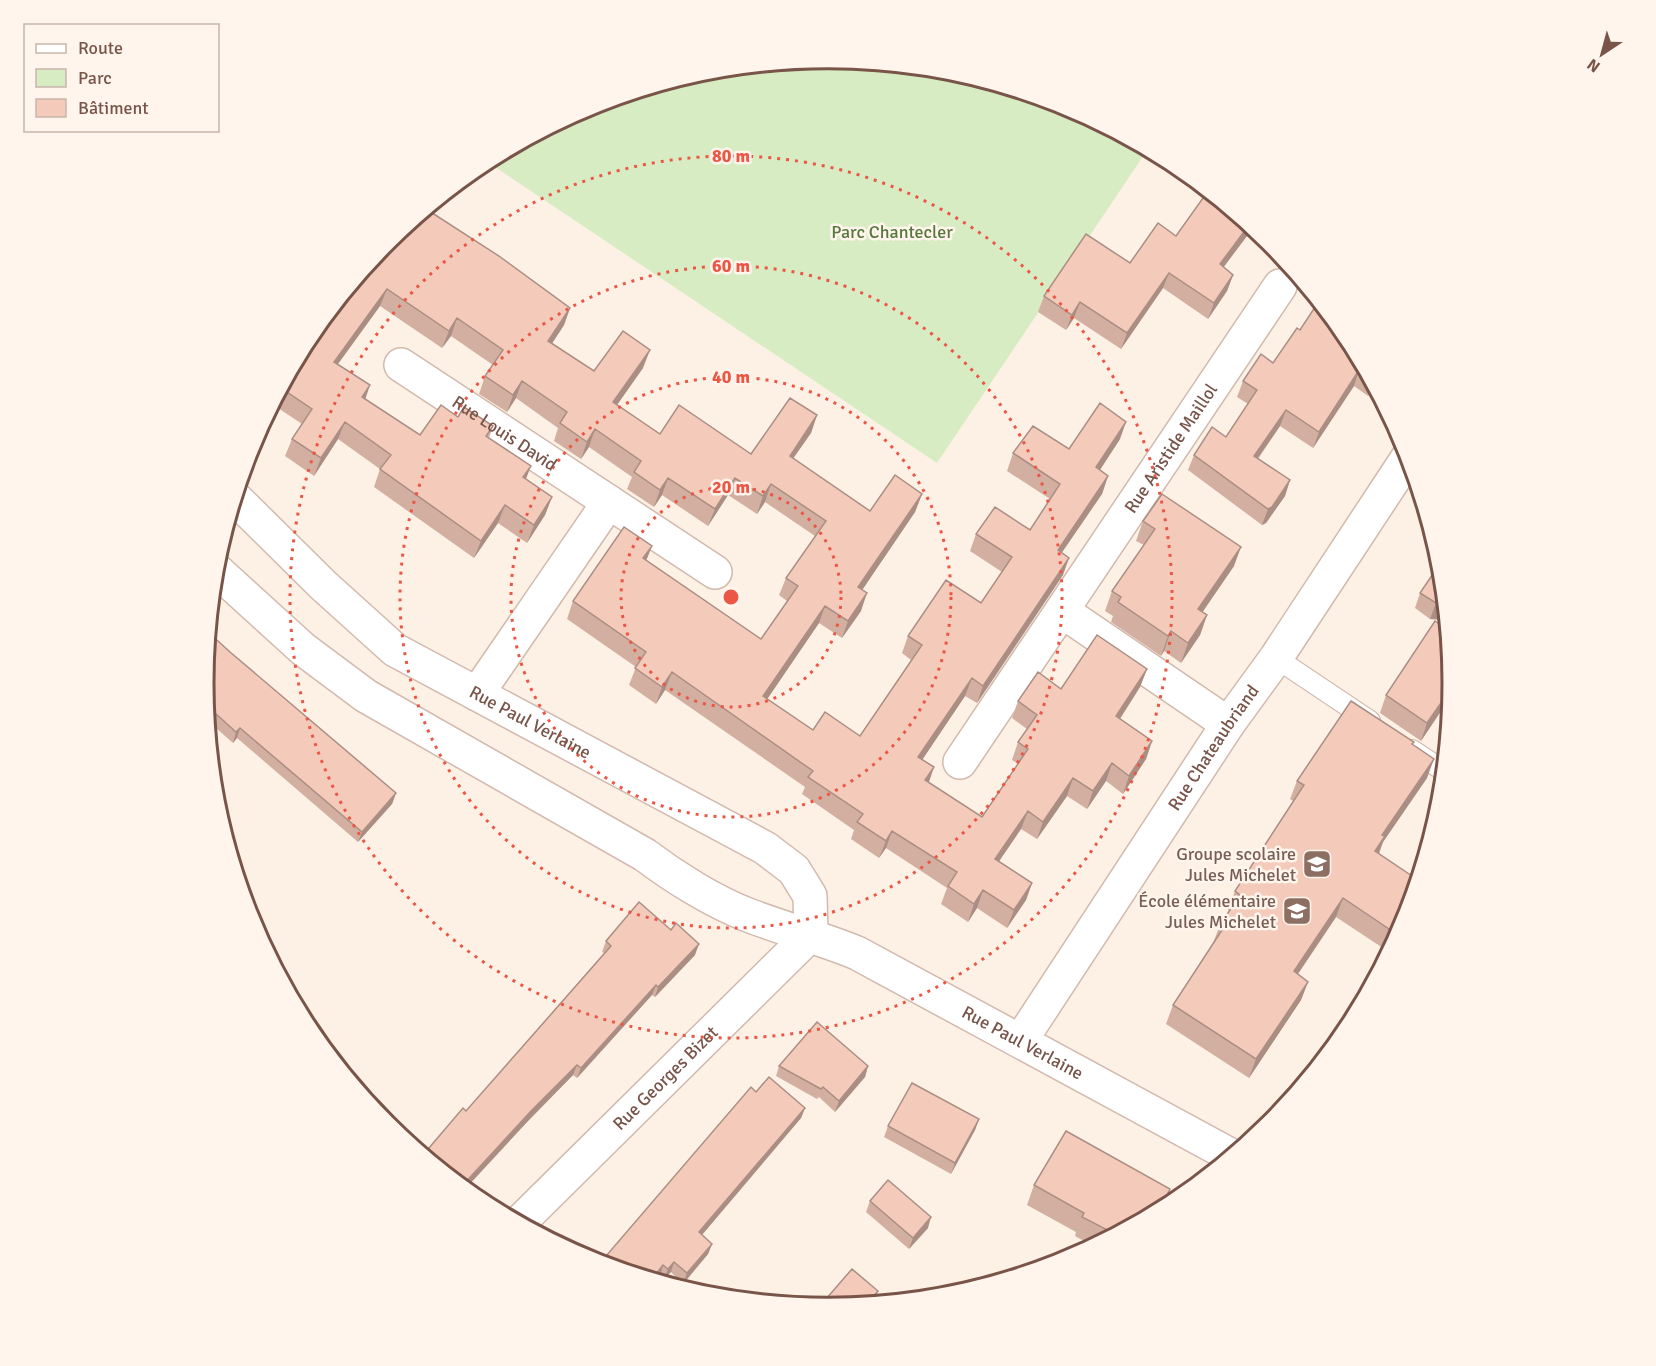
<svg xmlns="http://www.w3.org/2000/svg" width="1656" height="1366" viewBox="0 0 1656 1366" font-family="Signika,sans-serif">
<style>
.green{fill:#d8ecc3}
.lines{fill:none;stroke-linecap:round;stroke-linejoin:round}
.lane-casing{stroke:#d2b9ad;stroke-width:22}
.street-casing{stroke:#d2b9ad;stroke-width:36}
.lane{stroke:#fff;stroke-width:20}
.street{stroke:#fff;stroke-width:33}
.wall{fill:#d2afa1}
.shaded-wall{fill:#ab8e83}
.building{fill:#f4cbbb;stroke:#ab8e83;stroke-width:1.5}
.ring{fill:none;stroke:#ec5645;stroke-width:3;stroke-dasharray:3 6}
.labels{text-anchor:middle;dominant-baseline:central;stroke-width:5;stroke-linejoin:round;paint-order:stroke}
.park-label{font-size:18px;fill:#56783d;stroke:#fff5ec}
.street-label{font-size:18px;fill:#785449;stroke:#fff5ec}
.education-label{font-size:18px;fill:#785e54;stroke:#fff5ec;text-anchor:end}
.rim{fill:none;stroke:#785449;stroke-width:3}
.centre{fill:#ec5645;stroke:#fff5ec;stroke-width:3}
.ring-label{font-size:18px;text-anchor:middle;font-weight:bold;fill:#ec5645;stroke:#fff5ec;stroke-width:5;stroke-linejoin:round;paint-order:stroke}
</style>
<rect width="100%" height="100%" fill="#fdf1e5"/>
<polygon class="green" points="828,59 950,71 1067,106 1148,149 937,463 486,161 589,106 706,70"/>
<g class="lines">
<g class="lane-casing">
<g id="lane">
<polyline points="1276,658 1370,721"/>
<polyline points="1412,750 1444,771"/>
</g>
</g>
<g class="street-casing">
<g id="street">
<path id="s1" d="M401,365L715,572"/>
<path id="s2" d="M235,498L323,585L395,650L765,848L794,870L810,896L811,934"/>
<path id="s3" d="M215,569L303,649L366,696L645,855C674,877 714,902 748,915C784,929 821,938 857,953L1232,1156"/>
<polyline points="1062,611 1228,724"/>
<polyline points="477,694 609,502"/>
<path id="s4" d="M960,762L1280,286"/>
<path id="s5" d="M1021,1040L1228,724L1276,658L1409,456"/>
<path id="s6" d="M519,1223L811,934"/>
</g>
</g>
<use href="#lane" class="lane"/>
<use href="#street" class="street"/>
</g>
<g class="wall">
<polygon points="806,61 800,69 791,62"/>
<polygon points="1185,172 1253,228 1223,267 1233,275 1227,291 1208,319 1163,288 1121,349 1074,318 1066,330 1038,312 1044,296 1130,263 1176,236 1203,197 1200,195 1202,190 1183,177"/>
<polygon points="434,203 428,210 570,308 564,325 552,343 594,371 643,368 617,405 660,434 751,454 817,415 811,433 793,458 870,511 922,494 915,512 862,590 861,611 842,638 819,623 767,699 813,730 860,736 911,660 902,653 908,636 981,603 1002,572 970,551 976,534 1030,530 1050,499 1007,471 1013,453 1069,449 1120,439 1100,470 1108,476 1102,494 1062,552 1063,575 977,703 965,696 922,760 928,782 982,817 1018,764 1012,760 1018,742 1027,729 1012,718 1018,701 1061,689 1147,669 1140,687 1120,719 1152,741 1146,759 1123,794 1106,781 1087,809 1067,796 1037,839 1021,829 999,861 1032,883 1026,900 1007,928 977,908 968,922 941,904 947,888 886,848 879,858 851,839 854,830 802,794 805,787 665,690 656,704 629,685 636,667 567,619 573,601 652,546 646,561 761,639 787,601 779,595 786,578 815,536 765,502 757,514 728,495 708,526 662,495 654,507 627,489 632,477 589,447 581,459 554,441 558,428 516,398 507,412 479,394 485,376 493,365 451,336 442,348 380,306 338,364 365,399 420,435 458,417 493,426 489,438 526,479 552,497 545,515 527,543 498,523 474,558 374,487 380,469 338,439 314,476 285,456 292,439 302,424 272,404 309,336 387,241"/>
<polygon points="1300,330 1347,336 1374,387 1368,396 1354,386 1313,448 1280,426 1258,459 1290,480 1285,496 1266,523 1262,525 1188,470 1194,455 1226,437 1248,404 1237,397 1243,381 1273,363"/>
<polygon points="1143,521 1234,566 1202,612 1207,615 1200,635 1181,663 1164,651 1161,656 1111,622 1113,616 1105,611 1112,591 1144,545 1136,541"/>
<polygon points="1441,562 1446,620 1430,619 1415,608 1420,593"/>
<polygon points="230,652 396,793 392,804 358,842 237,738 233,743 207,720 204,683"/>
<polygon points="1452,683 1450,712 1443,708 1421,741 1380,713 1386,695"/>
<polygon points="1414,742 1413,744 1427,778 1383,842 1379,854 1405,922 1389,952 1336,917 1298,974 1308,982 1301,1000 1249,1078 1166,1024 1173,1005 1213,943 1220,925 1229,911 1228,910 1235,891 1293,801 1290,799 1297,781"/>
<polygon points="606,941 695,955 655,997 652,995 577,1078 573,1075 528,1121 465,1189 423,1155 466,1111 604,953 602,952"/>
<polygon points="779,1066 868,1066 865,1077 835,1112 819,1097 817,1099 776,1076"/>
<polygon points="756,1092 805,1108 801,1118 702,1235 712,1244 708,1254 683,1284 671,1272 664,1279 660,1276 600,1263"/>
<polygon points="979,1119 975,1130 951,1174 884,1137 888,1126"/>
<polygon points="1034,1185 1170,1189 1169,1194 1175,1202 1093,1246 1075,1236 1076,1232 1027,1205"/>
<polygon points="870,1201 928,1228 909,1249 866,1212"/>
</g>
<g class="shaded-wall">
<polygon points="434,203 418,225 423,211"/>
<polygon points="1249,225 1253,228 1214,280 1220,264"/>
<polygon points="1169,273 1163,288 1121,349 1127,333"/>
<polygon points="1233,275 1227,291 1208,319 1214,303"/>
<polygon points="387,289 380,306 327,379 334,362"/>
<polygon points="1080,302 1074,318 1066,330 1072,315"/>
<polygon points="570,308 564,325 542,359 548,341"/>
<polygon points="457,318 451,336 442,348 449,331"/>
<polygon points="650,350 643,368 607,419 613,402"/>
<polygon points="1359,370 1354,386 1313,448 1319,432"/>
<polygon points="522,381 516,398 507,412 513,395"/>
<polygon points="1373,384 1374,387 1368,396"/>
<polygon points="370,385 364,403 362,397"/>
<polygon points="1286,410 1280,426 1248,472 1254,456"/>
<polygon points="817,415 811,433 783,473 790,456"/>
<polygon points="345,422 338,439 314,476 321,458"/>
<polygon points="1126,422 1120,439 1090,485 1096,467"/>
<polygon points="595,429 589,447 581,459 587,442"/>
<polygon points="531,466 524,484 523,477"/>
<polygon points="1108,476 1102,494 1052,567 1058,550"/>
<polygon points="668,478 662,495 654,507 660,490"/>
<polygon points="735,478 728,495 708,526 715,509"/>
<polygon points="1290,480 1285,496 1266,523 1262,525 1268,509"/>
<polygon points="771,484 765,502 757,514 763,496"/>
<polygon points="922,494 915,512 852,605 858,587"/>
<polygon points="552,497 545,515 527,543 534,525"/>
<polygon points="505,505 498,523 474,558 481,541"/>
<polygon points="652,546 645,563 643,558"/>
<polygon points="1241,547 1234,566 1191,629 1198,609"/>
<polygon points="1069,558 1063,575 977,703 983,686"/>
<polygon points="867,593 861,611 842,638 848,621"/>
<polygon points="1436,603 1445,604 1446,620 1430,619"/>
<polygon points="825,606 819,623 757,714 763,696"/>
<polygon points="1207,615 1200,635 1181,663 1188,643"/>
<polygon points="1171,631 1164,651 1161,656 1168,636"/>
<polygon points="1147,669 1140,687 1110,734 1116,716"/>
<polygon points="672,672 665,690 656,704 662,687"/>
<polygon points="972,678 965,696 912,775 918,757"/>
<polygon points="1450,690 1443,708 1421,741 1427,723"/>
<polygon points="240,728 237,738 233,743 236,732"/>
<polygon points="1152,741 1146,759 1123,794 1129,776"/>
<polygon points="1434,759 1427,778 1383,842 1378,855 1375,851 1382,835"/>
<polygon points="1112,763 1106,781 1087,809 1093,791"/>
<polygon points="934,767 928,785 925,780"/>
<polygon points="1073,778 1067,796 1037,839 1043,822"/>
<polygon points="396,793 392,804 358,842 362,832"/>
<polygon points="1028,811 1021,829 989,876 995,859"/>
<polygon points="892,831 886,848 879,858 886,841"/>
<polygon points="1032,883 1026,900 1007,928 1014,910"/>
<polygon points="983,890 977,908 968,922 974,904"/>
<polygon points="1343,898 1336,917 1287,990 1294,971"/>
<polygon points="699,944 695,955 655,997 658,987"/>
<polygon points="1308,982 1301,1000 1249,1078 1256,1059"/>
<polygon points="656,985 652,995 577,1078 581,1068"/>
<polygon points="577,1065 573,1075 528,1121 465,1189 462,1186 531,1111"/>
<polygon points="868,1066 865,1077 835,1112 839,1101"/>
<polygon points="805,1108 801,1118 695,1243 699,1232"/>
<polygon points="979,1119 975,1130 951,1174 955,1163"/>
<polygon points="931,1217 928,1228 909,1249 913,1238"/>
<polygon points="712,1244 708,1254 683,1284 687,1273"/>
<polygon points="674,1262 671,1272 664,1279 668,1269"/>
<polygon points="663,1265 660,1276 656,1280 652,1279"/>
<polygon points="878,1291 876,1296 870,1303 867,1304"/>
</g>
<g class="building">
<polygon points="1208,191 1249,225 1220,264 1233,275 1214,303 1169,273 1127,333 1080,302 1072,315 1044,296 1086,234 1130,263 1158,223 1176,236"/>
<polygon points="426,209 499,256 570,308 548,341 594,371 623,331 650,350 613,402 660,434 679,405 751,454 790,398 817,415 790,456 870,511 895,475 922,494 858,587 867,593 848,621 825,606 763,696 813,730 825,712 860,736 922,645 908,636 946,580 981,603 1012,557 976,534 995,507 1030,530 1060,484 1013,453 1033,426 1069,449 1100,403 1126,422 1096,467 1108,476 1058,550 1069,558 983,686 972,678 918,757 934,767 925,780 982,817 1028,749 1018,742 1037,715 1018,701 1038,672 1061,689 1097,635 1147,669 1116,716 1152,741 1129,776 1112,763 1093,791 1073,778 1043,822 1028,811 995,859 1032,883 1014,910 983,890 974,904 948,886 957,872 892,831 886,841 857,822 863,814 808,777 813,771 672,672 662,687 635,668 646,652 573,601 624,527 652,546 643,558 761,639 798,586 786,578 826,521 771,484 763,496 735,478 715,509 668,478 660,490 634,472 641,461 595,429 587,442 560,423 567,412 522,381 513,395 485,376 503,350 457,318 449,331 387,289 334,362 370,385 362,397 420,435 441,405 458,417 464,407 493,426 486,436 531,466 523,477 552,497 534,525 505,505 481,541 380,469 391,455 345,422 321,458 292,439 312,409 281,388 309,336 387,241"/>
<polygon points="1319,301 1347,336 1369,376 1359,370 1319,432 1286,410 1254,456 1290,480 1272,507 1268,509 1194,455 1212,427 1226,437 1257,390 1243,381 1261,354 1273,363 1297,328 1300,330"/>
<polygon points="1162,494 1241,547 1198,609 1207,615 1188,643 1171,631 1168,636 1118,602 1121,597 1112,591 1155,529 1143,521"/>
<polygon points="1441,562 1445,604 1436,603 1420,593"/>
<polygon points="1435,621 1447,629 1452,683 1452,691 1450,690 1427,723 1386,695"/>
<polygon points="208,632 230,652 396,793 362,832 240,728 236,732 206,705 204,683"/>
<polygon points="1351,701 1414,742 1412,744 1434,759 1382,835 1385,836 1375,851 1418,880 1405,922 1398,935 1343,898 1294,971 1308,982 1256,1059 1173,1005 1224,927 1220,925 1240,895 1235,891 1304,785 1297,781"/>
<polygon points="639,902 671,930 676,923 699,944 658,987 656,985 581,1068 577,1065 531,1111 462,1186 423,1155 463,1108 466,1111 611,946 606,941"/>
<polygon points="817,1022 868,1066 839,1101 823,1087 821,1089 779,1066"/>
<polygon points="769,1077 805,1108 699,1232 712,1244 687,1273 674,1262 668,1269 663,1265 652,1279 600,1263 751,1087 756,1092"/>
<polygon points="912,1083 979,1119 955,1163 888,1126"/>
<polygon points="1066,1131 1170,1189 1168,1193 1179,1199 1175,1202 1115,1234 1082,1217 1084,1213 1034,1185"/>
<polygon points="888,1180 931,1217 913,1238 870,1201"/>
<polygon points="852,1269 878,1291 867,1304 828,1307 819,1307"/>
</g>
<g class="ring">
<circle cx="731" cy="597" r="110"/>
<circle cx="731" cy="597" r="220"/>
<circle cx="731" cy="597" r="331"/>
<circle cx="731" cy="597" r="441"/>
</g>
<defs>
<g id="school-square" transform="scale(1.5)"><rect x="-9" y="-9" width="18" height="18" rx="4" fill="#8d6e63" stroke="#fff5ec"/><path d="M0-5L7-2L0 1L-7-2ZM-4 1L0 2.5L4 1V4Q0 6-4 4Z" fill="#fff"/></g>
</defs>
<g fill-rule="evenodd">
<use href="#school-square" x="1317" y="864"/>
<use href="#school-square" x="1297" y="911"/>
</g>
<g class="labels">
<g class="park-label">
<text x="892" y="232">Parc Chantecler</text>
</g>
<g class="street-label">
<text stroke="none"><textPath href="#s1" startOffset="124">Rue Louis David</textPath></text>
<text stroke="none"><textPath href="#s4" startOffset="378">Rue Aristide Maillol</textPath></text>
<text stroke="none"><textPath href="#s2" startOffset="374">Rue Paul Verlaine</textPath></text>
<text stroke="none"><textPath href="#s5" startOffset="350">Rue Chateaubriand</textPath></text>
<text stroke="none"><textPath href="#s3" startOffset="942">Rue Paul Verlaine</textPath></text>
<text stroke="none"><textPath href="#s6" startOffset="206">Rue Georges Bizet</textPath></text>
</g>
<g class="education-label">
<text x="1296" y="854">Groupe scolaire<tspan x="1296" dy="21">Jules Michelet</tspan></text>
<text x="1276" y="901">École élémentaire<tspan x="1276" dy="21">Jules Michelet</tspan></text>
</g>
</g>
<path d="M0 0H1656V1366H0ZM214 683a614 614 0 1 1 1228 0a614 614 0 1 1-1228 0Z" fill="#fff5ec" fill-rule="evenodd"/>
<path class="rim" d="M214 683a614 614 0 1 1 1228 0a614 614 0 1 1-1228 0Z"/>
<circle cx="731" cy="597" r="9" class="centre"/>
<g class="ring-label">
<text x="731" y="162">80 m</text>
<text x="731" y="272">60 m</text>
<text x="731" y="383">40 m</text>
<text x="731" y="493">20 m</text>
</g>
<rect x="24" y="24" width="195" height="108" fill="#fff5ec" stroke="#c9b5ab" stroke-width="1.5"/>
<rect x="36" y="44" width="30" height="9" fill="#ffffff" stroke="#c9b5ab" stroke-width="1.5"/>
<text x="78" y="54" font-size="18" fill="#785449">Route</text>
<rect x="36" y="69" width="30" height="18" fill="#d8ecc3" stroke="#c9b5ab" stroke-width="1.5"/>
<text x="78" y="84" font-size="18" fill="#785449">Parc</text>
<rect x="36" y="99" width="30" height="18" fill="#f4cbbb" stroke="#c9b5ab" stroke-width="1.5"/>
<text x="78" y="114" font-size="18" fill="#785449">Bâtiment</text>
<g transform="translate(1602 54) rotate(216)" stroke="#fff5ec" stroke-width="4.5" paint-order="stroke">
<path d="M0-4.5L10 22L0 15L-10 22Z" fill="#785449"/>
<text y="-9" font-size="16" font-weight="bold" text-anchor="middle" fill="#785449">N</text>
</g>
</svg>
